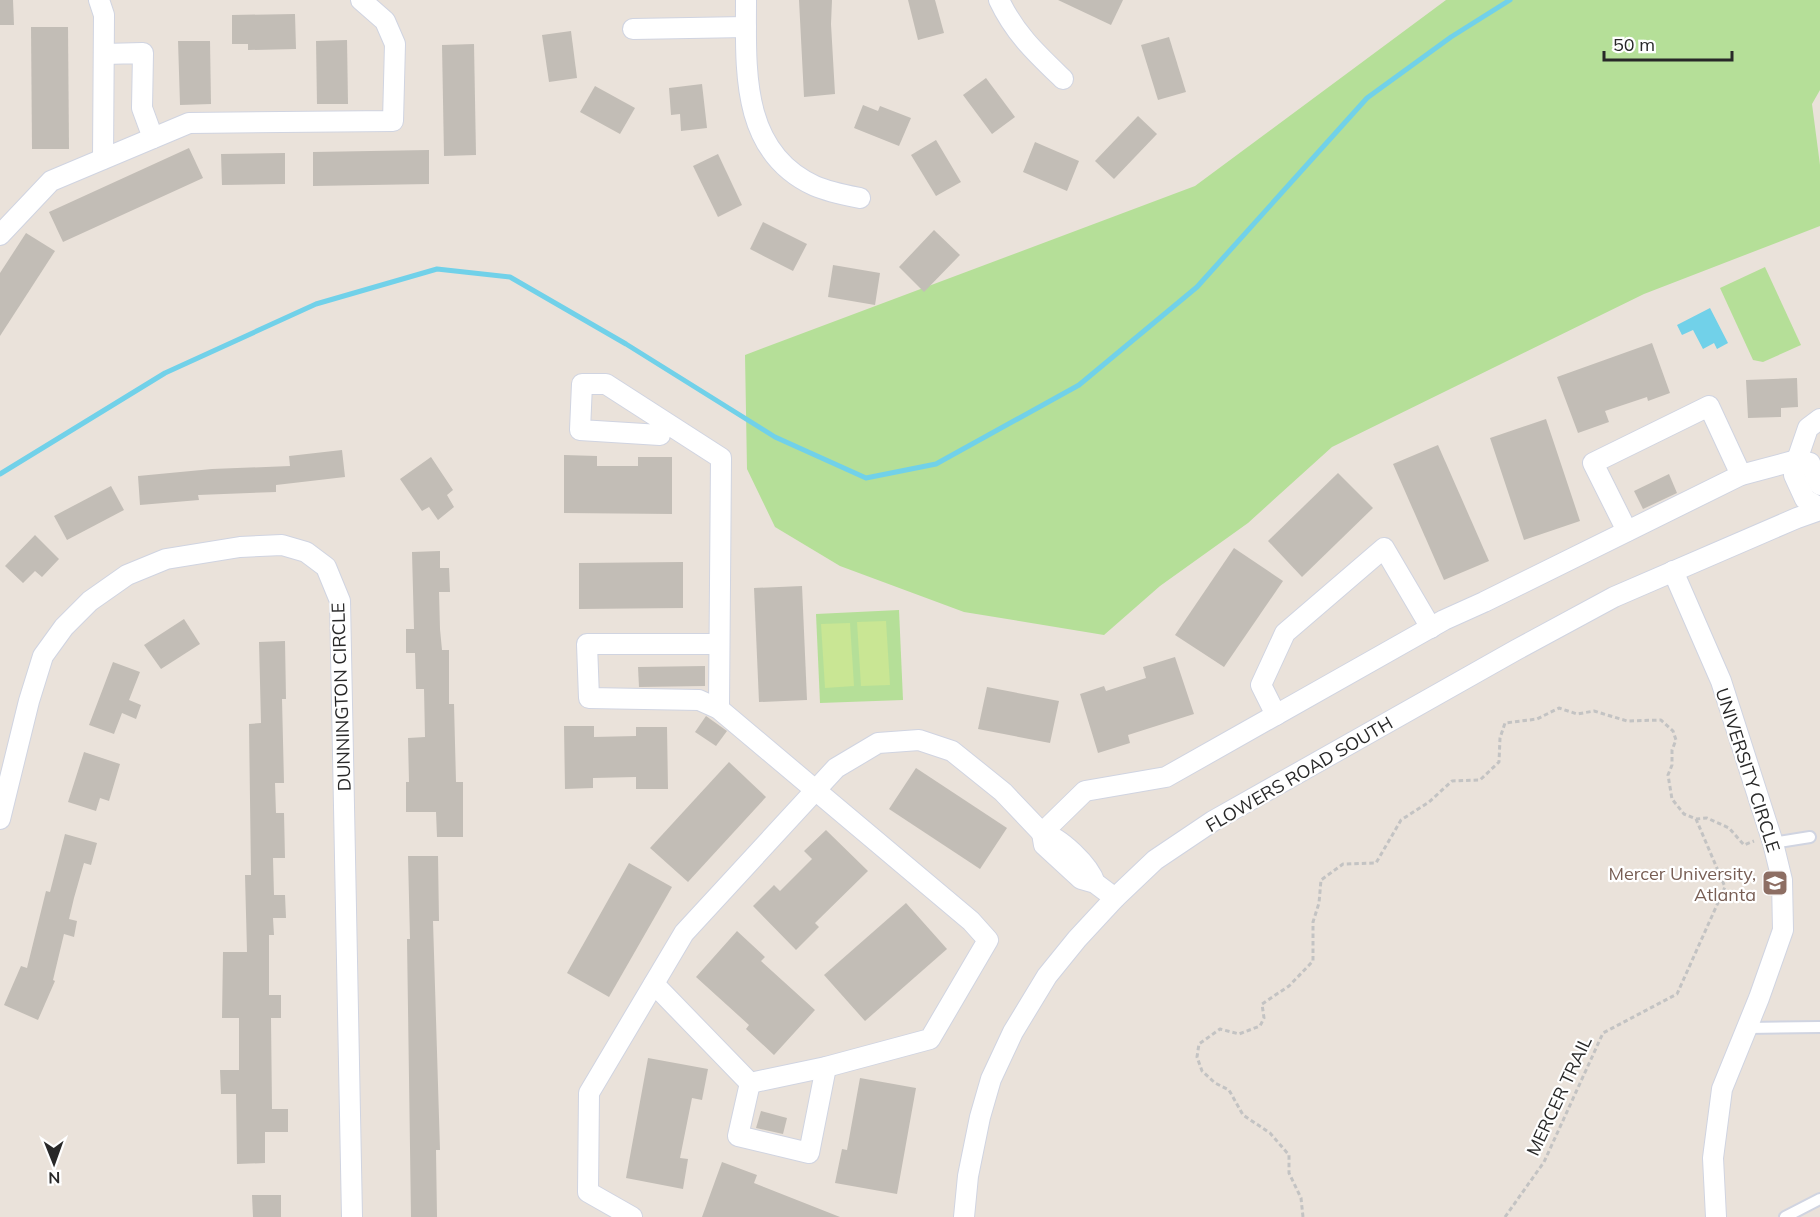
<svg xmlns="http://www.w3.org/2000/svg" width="1820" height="1217" viewBox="0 0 1820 1217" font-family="Mulish,sans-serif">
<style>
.green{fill:#b5df98}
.pitch{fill:#c9e694}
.water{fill:#71d1e9}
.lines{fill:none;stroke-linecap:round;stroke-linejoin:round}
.stream{stroke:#71d1e9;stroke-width:5}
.building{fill:#c2bdb6}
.lane-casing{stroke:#d0d4e1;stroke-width:14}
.street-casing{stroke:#d0d4e1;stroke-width:22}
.path{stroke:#c3c3c3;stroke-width:3;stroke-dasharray:4.5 3;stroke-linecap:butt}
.lane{stroke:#fff;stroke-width:10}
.street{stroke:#fff;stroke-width:20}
.labels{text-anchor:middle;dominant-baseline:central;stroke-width:4.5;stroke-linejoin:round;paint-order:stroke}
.street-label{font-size:18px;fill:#282828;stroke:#fff}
.education-label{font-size:18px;fill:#785e54;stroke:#fff;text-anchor:end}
</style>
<rect width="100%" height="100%" fill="#eae2da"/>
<g class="green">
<polygon points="1446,0 1820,0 1820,90 1812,104 1820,165 1820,226 1644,294 1332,447 1248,523 1160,586 1104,635 964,612 840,566 775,527 747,469 745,355 1195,186"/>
<polygon points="1765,267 1801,345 1763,362 1753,360 1720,288"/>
<polygon points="899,610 903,700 820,703 816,614"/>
</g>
<g class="pitch">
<polygon points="886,621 890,685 861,686 857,622"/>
<polygon points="850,623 854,686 825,688 821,624"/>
</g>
<polygon class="water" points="1710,308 1728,343 1717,349 1714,343 1703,349 1693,330 1682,335 1677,325"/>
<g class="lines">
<polyline class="stream" points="0,474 165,373 316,304 437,269 510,277 626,344 775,437 866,478 936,464 1079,385 1197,287 1367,98 1451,37 1510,0"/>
</g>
<g class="building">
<polygon points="0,0 13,0 14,25 0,25"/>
<polygon points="799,0 832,0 831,24 835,94 804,97"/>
<polygon points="908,0 935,0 944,33 918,40"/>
<polygon points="1058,0 1123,0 1111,25"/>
<polygon points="295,14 296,49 248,50 248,44 232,44 232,15"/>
<polygon points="31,27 68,27 69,149 32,149"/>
<polygon points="571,31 577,78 549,82 542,35"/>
<polygon points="1169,37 1186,92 1158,100 1141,45"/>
<polygon points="347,40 348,104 317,104 316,41"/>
<polygon points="178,41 210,41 211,104 180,105"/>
<polygon points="474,44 476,155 444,156 442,45"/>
<polygon points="986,78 1015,117 992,134 963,95"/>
<polygon points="702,84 707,128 681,131 680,114 671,115 669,88"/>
<polygon points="595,86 635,108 620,134 580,112"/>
<polygon points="863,105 878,111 880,106 911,118 899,146 854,128"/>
<polygon points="1138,116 1157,134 1114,179 1095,161"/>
<polygon points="936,140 961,182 936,196 911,155"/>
<polygon points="1035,142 1079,161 1067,191 1023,172"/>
<polygon points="189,148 203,178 63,242 49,212"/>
<polygon points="429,150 429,184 313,186 313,152"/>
<polygon points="285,153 285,184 222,185 221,154"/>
<polygon points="718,154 742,205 718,217 693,166"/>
<polygon points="763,222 807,244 793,271 750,249"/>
<polygon points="934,230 960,255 924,292 899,267"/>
<polygon points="26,233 55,251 0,336 0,273"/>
<polygon points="833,265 880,273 875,305 828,297"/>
<polygon points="1652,343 1670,393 1648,401 1647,397 1605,411 1609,422 1578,433 1557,377"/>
<polygon points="1797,378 1798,407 1781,408 1781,417 1748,418 1746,380"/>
<polygon points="1546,419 1580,521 1524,540 1490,438"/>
<polygon points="1438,445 1489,561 1444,580 1393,464"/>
<polygon points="342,450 345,477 276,485 276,492 198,495 199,500 140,505 138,476 212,469 290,466 289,456"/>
<polygon points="564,455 597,456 597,466 638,466 638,457 672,457 672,514 564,513"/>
<polygon points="431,457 453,490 447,495 454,507 438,520 429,507 422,511 400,479"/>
<polygon points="1338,473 1373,508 1302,577 1268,541"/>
<polygon points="1669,474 1677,493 1643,509 1634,491"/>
<polygon points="111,486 124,510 67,540 54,516"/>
<polygon points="35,535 59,559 42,577 35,571 23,583 5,566"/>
<polygon points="1234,548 1283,581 1224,667 1175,635"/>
<polygon points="440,551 440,568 449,568 450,592 439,592 440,629 442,650 449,650 449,704 454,704 456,782 463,782 463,837 437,837 436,812 406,812 406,782 409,782 408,738 425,737 424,689 416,689 415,653 406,653 406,629 414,629 412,552"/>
<polygon points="683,562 683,608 579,609 579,563"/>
<polygon points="802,586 807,700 759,702 754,588"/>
<polygon points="184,619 200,644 161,669 144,645"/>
<polygon points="285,641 286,699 282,699 284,783 275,783 276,813 284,813 285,858 273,858 274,895 285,895 286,918 273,918 274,935 269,935 269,995 281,995 281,1018 271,1018 272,1109 288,1109 288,1132 265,1132 265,1163 237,1164 236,1094 221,1094 220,1070 239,1070 239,1018 222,1018 223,952 247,952 245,875 251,875 249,724 261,723 259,642"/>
<polygon points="1175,657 1194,714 1128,735 1130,743 1098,753 1080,694 1104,686 1106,691 1146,678 1143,667"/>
<polygon points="113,662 140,672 129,700 141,705 136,719 122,713 114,734 89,725"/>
<polygon points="705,666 705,686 639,687 638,667"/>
<polygon points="987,687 1059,701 1050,743 978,729"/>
<polygon points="706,716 727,731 716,746 695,732"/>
<polygon points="564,726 594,726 594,737 636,736 636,727 667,727 668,789 636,789 636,777 593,778 593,788 565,789"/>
<polygon points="84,752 120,764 109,801 100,798 96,811 68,802"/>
<polygon points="729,762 766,797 688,882 650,848"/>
<polygon points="916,768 1007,828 980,869 889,809"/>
<polygon points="826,830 868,871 815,923 819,927 796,950 753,906 774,885 780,891 812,859 804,851"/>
<polygon points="65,834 97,843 91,865 84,863 74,898 69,919 77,921 74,937 64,934 53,980 55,981 38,1020 4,1005 21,966 27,968 46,891 50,892"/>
<polygon points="408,856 438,856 439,921 433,921 440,1150 436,1150 437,1217 411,1217 407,939 410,939"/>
<polygon points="629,863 672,887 609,997 567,973"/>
<polygon points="906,903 947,949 865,1021 824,975"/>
<polygon points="737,931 765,957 761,961 815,1010 774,1055 746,1029 749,1025 696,977"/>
<polygon points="648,1058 708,1069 702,1100 692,1098 680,1158 688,1159 683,1189 626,1178"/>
<polygon points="860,1078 916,1088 897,1194 835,1183 842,1149 847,1150"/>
<polygon points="761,1111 787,1118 783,1134 756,1128"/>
<polygon points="722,1162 757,1175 754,1183 840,1217 702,1217"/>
<polygon points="252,1195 281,1195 281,1217 253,1217"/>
</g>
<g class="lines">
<g class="lane-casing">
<g id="lane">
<polyline points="1773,843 1810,837"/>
<polyline points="1747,1028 1820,1027"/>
<polyline points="1785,1217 1820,1199"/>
</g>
</g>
<g class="street-casing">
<g id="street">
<polyline points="99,0 104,15 103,159"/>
<path d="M746,0C746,69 740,152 815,186C829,192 845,195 860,198"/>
<path d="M999,0C1015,34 1037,54 1063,79"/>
<polyline points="633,29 746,27"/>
<polyline points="104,54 143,53 142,108 153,138"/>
<polyline points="0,235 51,181 189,123 393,121 395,44 385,21 361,0"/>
<polyline points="1820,419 1808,428 1797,460 1794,475 1805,499 1820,508"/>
<polyline points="661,420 660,435 580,430 582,384 606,384 721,458 719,709"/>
<polyline points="1627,531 1593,463 1709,406 1741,475"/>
<polyline points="1673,571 1721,681 1773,843 1782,880 1783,930 1759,998 1722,1089 1713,1158 1716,1217"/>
<polyline points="719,644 587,644 589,698 699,700 719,709 971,921 988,940 930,1039 826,1067 750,1083"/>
<polyline points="1276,715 1261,685 1285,633 1384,548 1431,628"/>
<polyline points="0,819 29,701 43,656 64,627 90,601 127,575 166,559 240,547 282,545 306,552 326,567 340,601 352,1217"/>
<path d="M1095,883C1089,865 1060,837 1042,833L1044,845L1081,879L1095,883L1115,898"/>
<polyline points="654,984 750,1083"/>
<polyline points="750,1083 738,1136 809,1153 826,1067"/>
<polyline points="632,1217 588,1192 589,1093 684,933 836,768 878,743 919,740 952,751 1003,792 1042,833 1085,791 1166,777 1444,620 1484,602 1741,475 1797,460 1810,463 1820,485"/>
<polyline points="964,1217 968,1176 980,1117 991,1079 1013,1032 1047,976 1077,939 1115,898 1155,860 1213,821 1516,650 1614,597 1797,518 1820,510"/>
</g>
</g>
<g class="path">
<polyline points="1303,1217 1301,1198 1289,1173 1289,1155 1270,1133 1243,1115 1229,1090 1215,1083 1202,1071 1197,1057 1199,1044 1220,1029 1239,1034 1260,1026 1264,1018 1262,1004 1289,986 1313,961 1313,922 1319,903 1321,880 1343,864 1376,863 1401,820 1429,802 1452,781 1480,780 1499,762 1500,738 1505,723 1537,719 1559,708 1577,714 1594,711 1627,721 1661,720 1673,731 1676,740 1672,750 1672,765 1668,775 1672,799 1684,814 1696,819 1707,818 1729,828 1744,845 1754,841"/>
<polyline points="1505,1217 1544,1162 1603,1033 1677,994 1725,887 1696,819"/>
</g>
<use href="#lane" class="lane"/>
<use href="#street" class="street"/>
</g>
<defs>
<g id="university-square" transform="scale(1.35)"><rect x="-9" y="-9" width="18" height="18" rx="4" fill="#8d6e63" stroke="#fff"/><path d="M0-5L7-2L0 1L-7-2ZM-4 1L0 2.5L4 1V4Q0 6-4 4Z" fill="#fff"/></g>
</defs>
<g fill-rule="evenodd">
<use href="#university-square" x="1775" y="883"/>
</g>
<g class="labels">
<g class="street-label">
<text transform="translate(341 697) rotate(-92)">DUNNINGTON CIRCLE</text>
<text transform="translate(1748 770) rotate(72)">UNIVERSITY CIRCLE</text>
<text transform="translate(1299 774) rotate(-30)">FLOWERS ROAD SOUTH</text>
<text transform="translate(1559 1096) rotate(-65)">MERCER TRAIL</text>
</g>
<g class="education-label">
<text x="1756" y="873">Mercer University,<tspan x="1756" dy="21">Atlanta</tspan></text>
</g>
</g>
<g transform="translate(54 1163) rotate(179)" stroke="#ffffff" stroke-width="4.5" paint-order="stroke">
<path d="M0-4.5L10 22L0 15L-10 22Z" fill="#282828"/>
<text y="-9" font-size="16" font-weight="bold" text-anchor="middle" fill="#282828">N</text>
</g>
<path d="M1604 51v9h128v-9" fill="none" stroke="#282828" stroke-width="3"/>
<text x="1613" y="51" font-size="18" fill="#282828" stroke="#ffffff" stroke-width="4.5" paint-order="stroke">50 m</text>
</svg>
